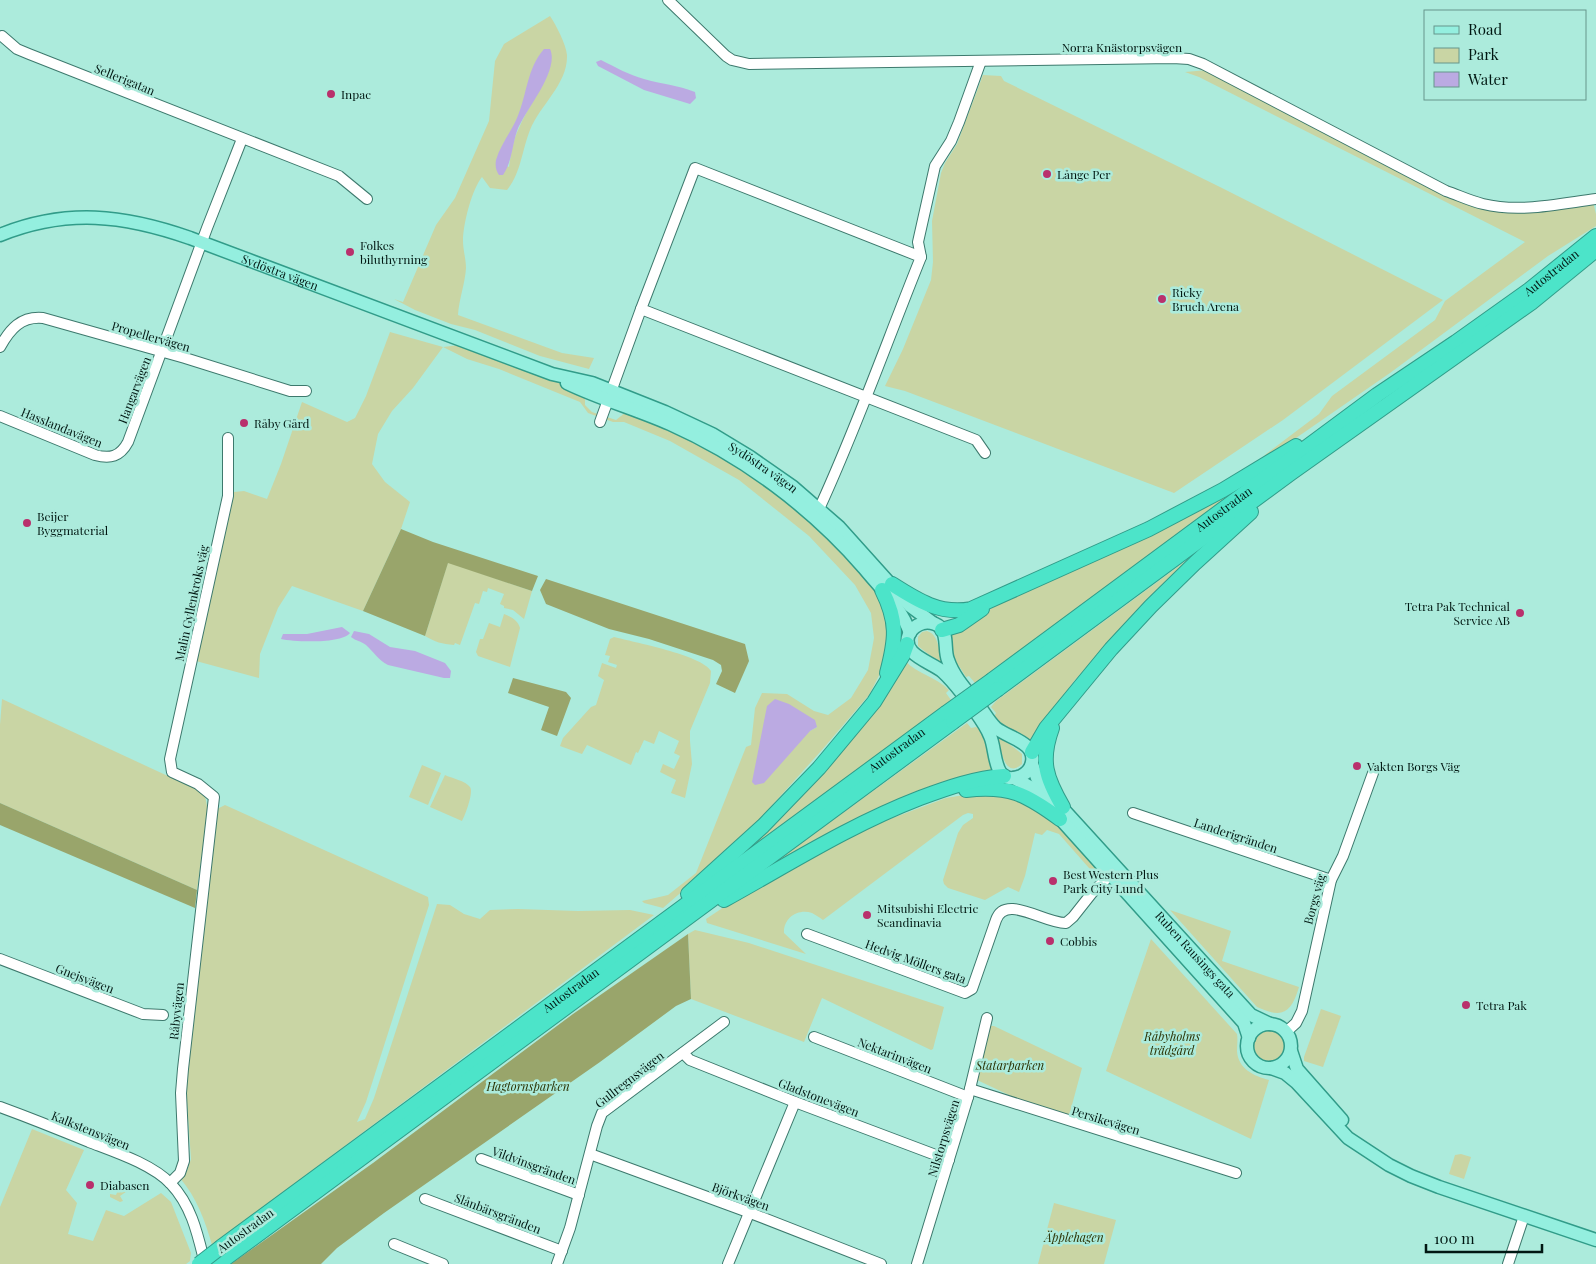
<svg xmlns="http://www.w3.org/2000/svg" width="1596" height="1264" viewBox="0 0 1596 1264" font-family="'Playfair Display',serif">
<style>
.green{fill:#c9d5a4;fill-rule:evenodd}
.forest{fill:#99a56b}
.water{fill:#bbaae2}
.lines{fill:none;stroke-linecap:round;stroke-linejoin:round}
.minor-casing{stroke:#3d796d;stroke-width:12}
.major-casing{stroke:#319c89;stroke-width:15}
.highway-casing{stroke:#319c89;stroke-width:16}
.minor{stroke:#fff;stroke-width:10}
.major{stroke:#94efdf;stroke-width:12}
.highway{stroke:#4ce4c9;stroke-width:14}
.highway-bridge-casing{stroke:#319c89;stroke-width:16;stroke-linecap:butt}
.highway-bridge{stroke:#4ce4c9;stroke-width:14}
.poi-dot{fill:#b9306c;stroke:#acebdc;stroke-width:2}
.labels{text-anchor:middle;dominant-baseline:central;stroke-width:5;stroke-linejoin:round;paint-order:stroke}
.street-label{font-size:12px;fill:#001712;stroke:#acebdc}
.poi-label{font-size:12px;fill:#001712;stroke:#acebdc;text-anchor:start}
.park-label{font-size:12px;font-style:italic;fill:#2b3204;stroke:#acebdc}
</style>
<rect width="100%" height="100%" fill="#acebdc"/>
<g class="green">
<path d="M550,16C556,25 566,44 567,55C568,84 540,105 530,130C522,150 521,173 507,190L490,188L482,177C472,189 463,224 463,241C463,250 466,259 466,268C465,284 459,299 458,315L562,353L594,358L589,369L540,356L475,330L451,324L415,310L394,299L403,302L436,225L455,198L489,121L495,61L504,44ZM549,71C541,91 527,108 519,128C513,140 511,153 509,167L496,161L517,120L526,93Z"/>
<polygon points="1208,70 1470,203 1593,202 1596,214 1596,226 1548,256 1390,373 1254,467 1266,454 1319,414 1332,396 1435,320 1445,301 1525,242 1199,77 1185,72"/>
<polygon points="983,75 1001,76 1004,81 1220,187 1443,300 1283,420 1174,493 905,391 885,386 903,349 931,280 933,262 932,221 941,173 945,163 957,144"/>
<path d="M390,332L443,347L460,345L558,381L585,393V405L592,412L616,420L626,412L637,415L717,452L792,504L858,567L883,601L890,623L884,666L869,695L821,751L738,843L663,908L644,903L642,901L668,895L696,873L746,747L751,745L755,708L762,693L787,694L814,711L828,715L851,698L868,670L874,638L871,613L855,585L809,536L739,480L670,441L624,422H613L588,413L580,402L499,369L467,359L443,347L413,388L392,411L378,434L372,464L385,482L410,502L401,529L363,611L292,586L278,608L260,654L259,678L196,661L234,492L244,491L267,499L281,464L302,402L347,422L355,418L366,396ZM767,706L817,727L810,731Z"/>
<polygon points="1234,490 1235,492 975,683 969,676 966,677 959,666 953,663 949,634 1002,602"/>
<polygon points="1210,543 1142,608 1074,681 1035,736 1032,743 993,719 996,713 991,707 996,701"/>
<path d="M448,562L532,591L524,619L513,610L504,608V606L500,604L504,594L488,588L487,592L483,591L479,604L475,603L460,645L455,643L454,645C442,644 435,642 425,636Z"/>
<path d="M504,614C511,617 518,620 520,628L510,667L478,656L476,652L480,639H483L489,623L500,627Z"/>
<path d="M927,631C940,635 938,652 943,663L941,664L918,646V637L922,632Z"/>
<path d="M614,637C633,642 702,655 711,671L710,683L690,731V741L692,764L685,798L671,793L676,780L660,772L663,764L674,769L680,756L674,753L679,741L659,731L654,744L644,740L638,753L636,752L631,765L587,745L582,754L560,746L563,738L591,707L596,705L604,680L598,676L602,663L616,668L617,665L608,662L610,656L605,655L610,639Z"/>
<path d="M905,661C918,674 936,677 949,690L946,693L951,700L746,853L744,850Z"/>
<polygon points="2,699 198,790 205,795 208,812 197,890 0,803 0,725"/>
<path d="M967,723L971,728L976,727L985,732C988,745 988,760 994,771L764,870Z"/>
<path d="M999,736L1022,754V764C1004,780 1001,748 997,737Z"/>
<polygon points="422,765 441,773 428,805 409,797"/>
<path d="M445,775C451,778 466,781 470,787C474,792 465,816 462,821L430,807Z"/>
<path d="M976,793L1013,796L1057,824L1099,871L1096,876L1059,834L1047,830L1042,835L1035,833L1025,876L1019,892L1008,887L985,900L948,888L944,884L943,880L958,833L963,825L973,818V814L968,813L963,815L823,920C820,918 816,915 812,913C798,908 783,918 784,933L806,954L707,923L706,919L742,895L850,834L946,798Z"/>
<path d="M225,805L428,897L429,905L366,1102L357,1122L365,1119L374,1098L437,904L450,905L464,914L480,919L490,910L518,909L578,911L630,910L654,915L212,1245C205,1221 197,1198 180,1178L187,1171L191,1159L186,1088L217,809Z"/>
<path d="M1170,910L1231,931L1222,961L1299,987C1291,1013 1283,1019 1257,1007Z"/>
<polygon points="695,930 749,943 944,1007 933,1049 931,1050 822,998 804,1042 691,999 688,934"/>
<path d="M1151,939L1237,1034C1238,1040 1237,1045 1237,1051C1238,1069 1254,1076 1269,1080L1251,1139L1106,1071Z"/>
<polygon points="1321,1009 1341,1016 1323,1067 1304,1061 1304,1057"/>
<polygon points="989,1026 994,1026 1082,1068 1069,1116 1028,1104 977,1080"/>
<circle cx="1270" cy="1046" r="16"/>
<polygon points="32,1129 84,1150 66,1190 77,1203 68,1234 93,1241 106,1210 124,1216 161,1193 171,1202 191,1253 190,1261 186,1264 0,1264 0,1207"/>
<polygon points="1461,1154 1471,1157 1464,1179 1449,1174 1455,1155"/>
<polygon points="122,1181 139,1188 136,1190 133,1187 120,1196 123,1201 120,1202 110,1197 110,1194 116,1195"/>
<polygon points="1054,1203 1116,1220 1104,1264 1038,1264"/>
</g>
<g class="forest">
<polygon points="401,529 433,542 538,576 532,591 448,563 425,636 363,611"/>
<polygon points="546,579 745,644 749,661 735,693 716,684 722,671 721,665 713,660 649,639 609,629 546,604 540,590"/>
<polygon points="513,678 566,692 571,698 557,736 541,730 549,707 508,693"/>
<polygon points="0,803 197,890 195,908 0,825"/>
<polygon points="688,934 691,999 676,1006 600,1062 384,1213 337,1248 321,1264 231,1264 373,1163 573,1014"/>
</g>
<g class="water">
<path d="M544,49H550C560,71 525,110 517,131C512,146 512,162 503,175H499C496,171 495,166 496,160C500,146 511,132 517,118C527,95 527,68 544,49Z"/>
<path d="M601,60C615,67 629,75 644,79C661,84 678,85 695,92L696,98L690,104L644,90L598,66L596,62Z"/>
<path d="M342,627L350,633C341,644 295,642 281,639L283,634H307Z"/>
<path d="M354,631L369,634L390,647L415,651L445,663L451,671L450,678H444L388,665C378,660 374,652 366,645C361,641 356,641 351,637Z"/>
<polygon points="775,699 789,704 815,720 817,727 810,731 764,783 755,785 752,782 767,706"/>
</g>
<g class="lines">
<g class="minor-casing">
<g id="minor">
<path d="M668,0L726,56L732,60L749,64L1173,58L1189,59L1203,64L1446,191C1458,195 1470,201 1483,204C1520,213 1558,204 1596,199"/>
<polyline points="2,36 17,49 29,54 339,176 367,199"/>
<polyline points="921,257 918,242 935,166 951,141 959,122 981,61"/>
<path d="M0,347C10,329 21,316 43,318L185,358L290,391H306"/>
<path d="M0,416L95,455C110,459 120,457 128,442L207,228L242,139"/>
<polyline points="600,422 641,309"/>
<path d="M819,509C857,427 887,341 921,257L695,168L641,309L976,440L985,453"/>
<polyline points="1133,813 1331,880"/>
<path d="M807,934L965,993L972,989L996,920C1005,893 1045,924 1066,923L1073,917L1092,893L1115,870"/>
<polyline points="0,959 143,1014 163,1015"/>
<polyline points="1286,1032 1296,1023 1302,1011 1331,880 1343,856 1373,773"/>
<polyline points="814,1037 968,1097"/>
<polyline points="683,1053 690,1060 795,1102 949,1160"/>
<polyline points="970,1089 1236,1173"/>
<path d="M0,1107C30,1118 60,1130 89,1142C115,1152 152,1164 171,1184C192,1206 198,1236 205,1264"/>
<polyline points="590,1154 748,1212 881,1264"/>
<polyline points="481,1159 579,1195"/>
<polyline points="170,1183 180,1173 184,1161 181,1093 183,1069 214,797 198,784 172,772 170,759 228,496 228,438"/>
<polyline points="425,1199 562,1251"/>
<polyline points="394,1244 443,1264"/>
<polyline points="557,1264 570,1228 597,1126 602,1113 724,1022"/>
<polyline points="728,1264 795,1102"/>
<polyline points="917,1264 968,1097 987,1018"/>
<polyline points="1508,1264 1524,1216"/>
</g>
</g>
<g class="major-casing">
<g id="major">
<path id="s1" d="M0,235C67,208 124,215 190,238L552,374L592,383L665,412L712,434L750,457L793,487L839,527L910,606L933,623"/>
<path d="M567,383C600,399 636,409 670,424C744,457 811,507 864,568C881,589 901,607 910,633"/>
<path d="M923,623C929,622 936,623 941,628C948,636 944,651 948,660C954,678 969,693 980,707C985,714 990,723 996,728C1008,738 1036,742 1032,762C1031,768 1027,773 1021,776C992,788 997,750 990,736C985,723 976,713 968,701C960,691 953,681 943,672C932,662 900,655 909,634C912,628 917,625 923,623Z"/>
<path id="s2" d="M1032,764L1037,778L1044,788L1251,1015L1270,1024"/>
<polyline points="1014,778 1030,787 1047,804 1244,1023 1249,1038"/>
<circle cx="1269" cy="1046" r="22"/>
<polyline points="1291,1051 1297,1069 1342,1120"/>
<polyline points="1271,1068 1285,1073 1296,1082 1348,1138 1389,1165 1411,1176 1439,1187 1596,1240"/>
</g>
</g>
<g class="highway-casing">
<g id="highway">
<path d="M892,584C917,600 940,615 971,609L1149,529L1223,490L1296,446"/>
<path d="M882,590C898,622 896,639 887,673"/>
<polyline points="942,630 959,625 982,609"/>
<path id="s3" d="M992,680L1377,395L1456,342L1529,290L1596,236"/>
<polyline points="998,689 1291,473 1531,303 1596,250"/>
<path d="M1052,728C1040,761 1046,778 1063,807"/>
<polyline points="1032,752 1046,728 1111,649 1151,606 1195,563 1251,512"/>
<path d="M966,790C1009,785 1026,794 1060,819"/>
<polyline points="688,894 763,826 819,768 874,702 903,655 907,644"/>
<path d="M724,900C789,864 850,825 920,798C947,788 975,778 1004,776"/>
<path id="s4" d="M221,1247L946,713"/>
<polyline points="218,1264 953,722"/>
</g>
</g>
<use href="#minor" class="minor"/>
<use href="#major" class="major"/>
<use href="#highway" class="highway"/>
<g class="highway-bridge-casing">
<g id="highway-bridge">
<polyline points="946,713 992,680"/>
<polyline points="953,722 998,689"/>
<polyline points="199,1264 221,1247"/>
</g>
</g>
<use href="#highway-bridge" class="highway-bridge"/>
</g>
<g class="poi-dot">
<circle cx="331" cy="94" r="5"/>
<circle cx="1047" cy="174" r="5"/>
<circle cx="350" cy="252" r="5"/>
<circle cx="1162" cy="299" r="5"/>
<circle cx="244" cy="423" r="5"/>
<circle cx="27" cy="523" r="5"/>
<circle cx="1520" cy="613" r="5"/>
<circle cx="1357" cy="766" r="5"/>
<circle cx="1053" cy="881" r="5"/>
<circle cx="867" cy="915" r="5"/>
<circle cx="1050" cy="941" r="5"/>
<circle cx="1466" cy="1005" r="5"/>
<circle cx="90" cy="1185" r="5"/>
</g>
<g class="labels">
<g class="street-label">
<text x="1122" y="47">Norra Knästorpsvägen</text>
<text transform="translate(125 79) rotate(22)">Sellerigatan</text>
<text stroke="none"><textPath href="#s1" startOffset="291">Sydöstra vägen</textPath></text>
<text stroke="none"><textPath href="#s3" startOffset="692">Autostradan</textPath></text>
<text transform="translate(151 336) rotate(16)">Propellervägen</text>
<text transform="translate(134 390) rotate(-69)">Hangarvägen</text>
<text transform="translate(62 427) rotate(22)">Hasslandavägen</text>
<text stroke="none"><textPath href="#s1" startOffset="814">Sydöstra vägen</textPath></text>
<text stroke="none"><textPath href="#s3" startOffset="288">Autostradan</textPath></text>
<text transform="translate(191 603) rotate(-78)">Malin Gyllenkroks väg</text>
<text stroke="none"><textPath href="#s4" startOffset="839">Autostradan</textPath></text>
<text transform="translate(1236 835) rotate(18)">Landerigränden</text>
<text transform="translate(1314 899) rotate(-75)">Borgs väg</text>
<text stroke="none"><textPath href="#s2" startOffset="252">Ruben Rausings gata</textPath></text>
<text transform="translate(916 961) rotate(20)">Hedvig Möllers gata</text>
<text transform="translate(85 978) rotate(21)">Gnejsvägen</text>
<text stroke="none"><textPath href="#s4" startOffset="434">Autostradan</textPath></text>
<text transform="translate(176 1011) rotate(-84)">Råbyvägen</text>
<text transform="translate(895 1055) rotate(21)">Nektarinvägen</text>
<text transform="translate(629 1079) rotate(-38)">Gullregnsvägen</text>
<text transform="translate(819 1097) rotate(21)">Gladstonevägen</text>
<text transform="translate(1106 1120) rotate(17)">Persikevägen</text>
<text transform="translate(91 1130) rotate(22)">Kalkstensvägen</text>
<text transform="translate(943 1138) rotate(-73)">Nilstorpsvägen</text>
<text transform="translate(534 1165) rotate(20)">Vildvinsgränden</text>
<text transform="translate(741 1196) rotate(20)">Björkvägen</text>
<text transform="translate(498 1213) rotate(21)">Slånbärsgränden</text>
<text transform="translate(245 1230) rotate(-36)">Autostradan</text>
</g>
<g class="poi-label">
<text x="341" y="94">Inpac</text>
<text x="1057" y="174">Långe Per</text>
<text x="360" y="245">Folkes<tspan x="360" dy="14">biluthyrning</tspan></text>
<text x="1172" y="292">Ricky<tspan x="1172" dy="14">Bruch Arena</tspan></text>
<text x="254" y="423">Råby Gård</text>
<text x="37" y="516">Beijer<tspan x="37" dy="14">Byggmaterial</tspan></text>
<text x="1510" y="606" text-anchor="end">Tetra Pak Technical<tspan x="1510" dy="14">Service AB</tspan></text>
<text x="1367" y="766">Vakten Borgs Väg</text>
<text x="1063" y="874">Best Western Plus<tspan x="1063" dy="14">Park City Lund</tspan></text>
<text x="877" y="908">Mitsubishi Electric<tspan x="877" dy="14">Scandinavia</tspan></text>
<text x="1060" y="941">Cobbis</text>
<text x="1476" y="1005">Tetra Pak</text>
<text x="100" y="1185">Diabasen</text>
</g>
<g class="park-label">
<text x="1172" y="1036">Råbyholms<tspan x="1172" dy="14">trädgård</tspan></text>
<text x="1010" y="1065">Statarparken</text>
<text x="528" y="1086">Hagtornsparken</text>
<text x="1074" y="1237">Äpplehagen</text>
</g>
</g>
<rect x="1424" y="10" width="162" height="90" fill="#acebdc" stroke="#67968b"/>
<rect x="1434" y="26" width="25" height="8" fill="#94efdf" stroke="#67968b"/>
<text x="1468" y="35" font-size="15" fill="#001712">Road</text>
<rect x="1434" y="48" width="25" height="15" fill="#c9d5a4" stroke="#67968b"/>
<text x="1468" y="60" font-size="15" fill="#001712">Park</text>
<rect x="1434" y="72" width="25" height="15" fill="#bbaae2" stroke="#67968b"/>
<text x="1468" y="85" font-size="15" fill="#001712">Water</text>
<path d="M1426 1244v8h116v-8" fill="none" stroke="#001712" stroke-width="2.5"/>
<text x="1434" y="1244" font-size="15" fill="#001712" stroke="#acebdc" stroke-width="4" paint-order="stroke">100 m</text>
</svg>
